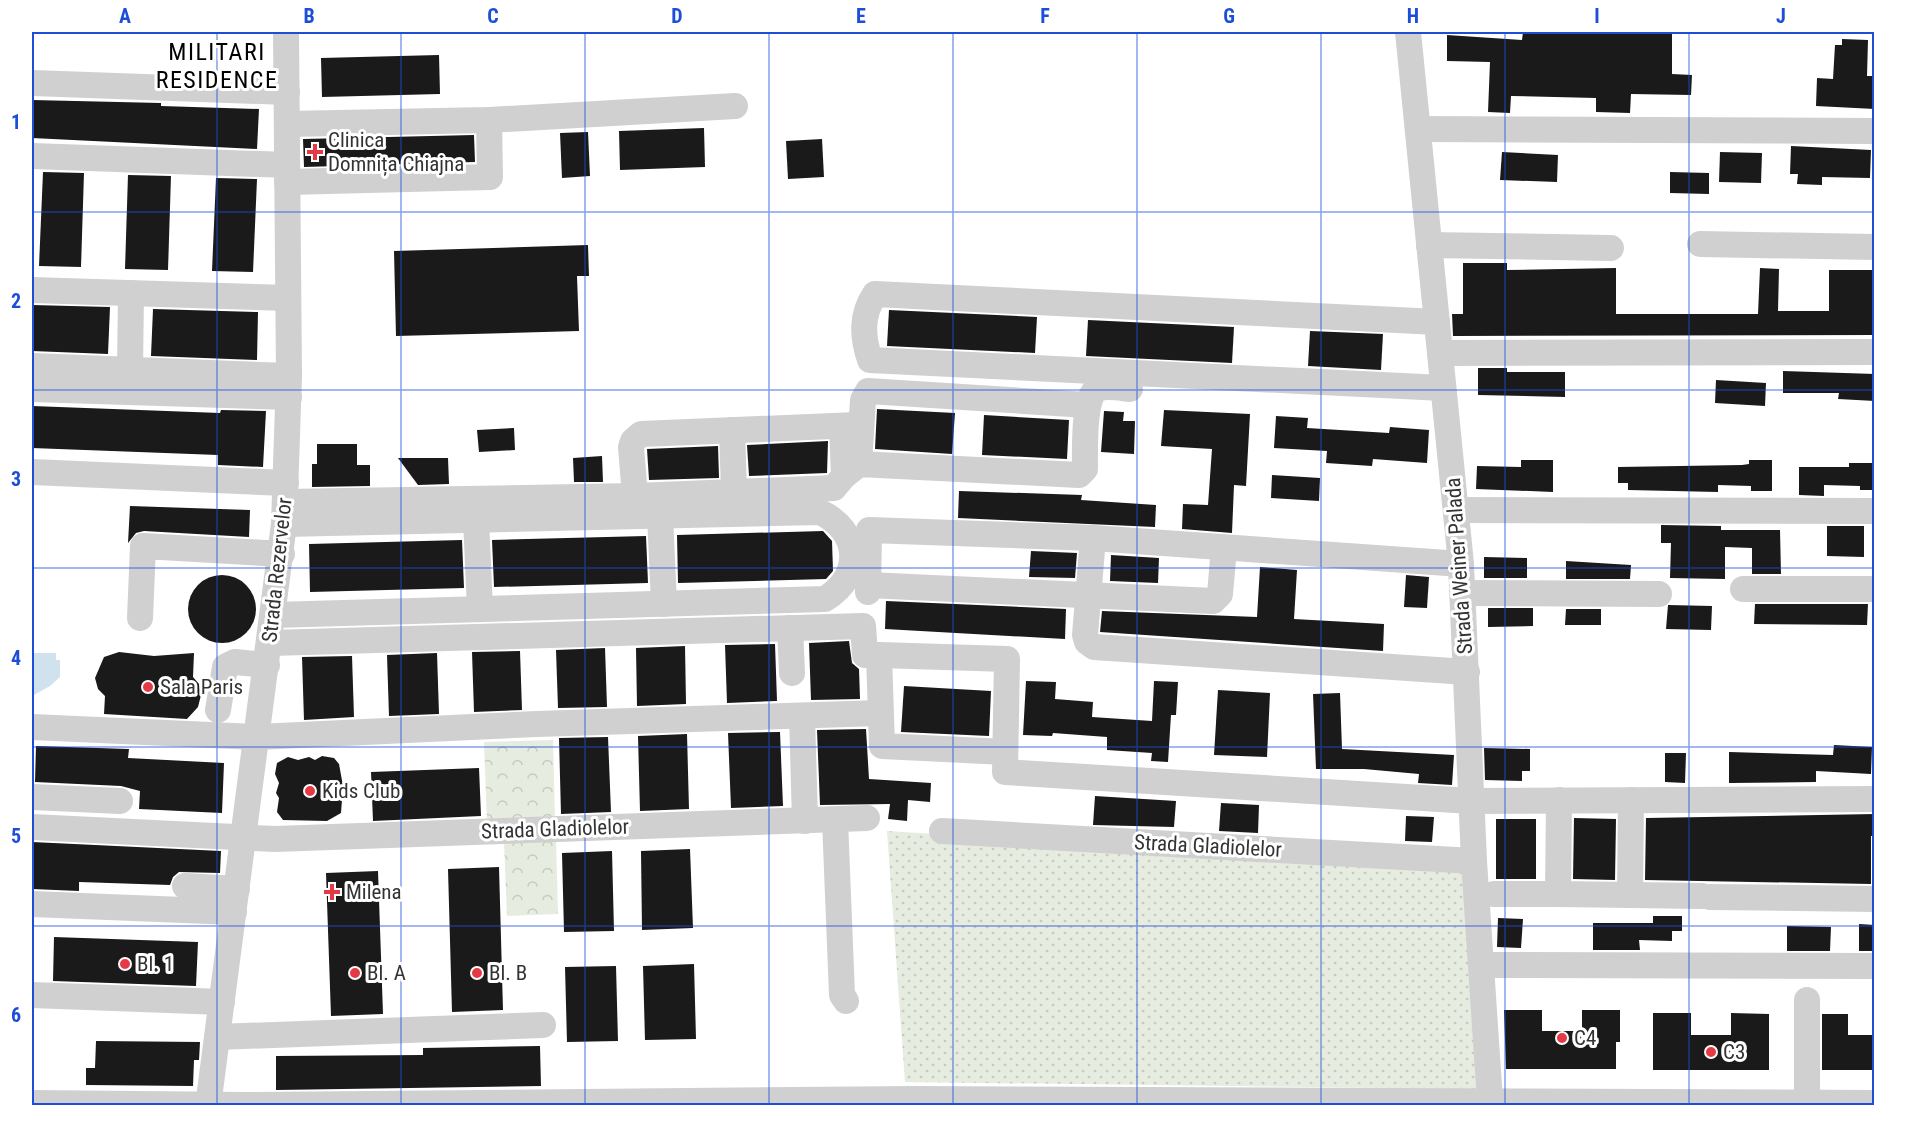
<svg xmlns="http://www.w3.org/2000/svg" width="1906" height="1137" viewBox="0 0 1906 1137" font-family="'Roboto Condensed',sans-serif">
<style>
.grass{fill:url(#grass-dots)}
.park{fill:url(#park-crowns)}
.water{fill:#cfe2ee}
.building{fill:#1a1a1a}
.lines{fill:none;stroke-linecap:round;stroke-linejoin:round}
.minor{stroke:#d0d0d0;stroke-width:26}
.grid{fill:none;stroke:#1d4ed8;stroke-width:1.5;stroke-opacity:0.55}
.poi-dot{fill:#e63946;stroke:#fff;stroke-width:2}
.labels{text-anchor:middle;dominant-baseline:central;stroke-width:6;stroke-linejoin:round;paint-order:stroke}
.poi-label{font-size:21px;fill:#333;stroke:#fff;text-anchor:start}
.street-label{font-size:21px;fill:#333;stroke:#fff}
.quarter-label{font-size:24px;letter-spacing:1.5px;fill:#000;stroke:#fff}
.neatline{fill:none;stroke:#1d4ed8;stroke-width:2}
.grid-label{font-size:20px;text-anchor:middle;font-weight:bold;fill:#1d4ed8}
</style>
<defs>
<pattern id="grass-dots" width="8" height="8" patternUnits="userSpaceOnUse" patternTransform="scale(1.5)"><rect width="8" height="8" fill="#e6ecdf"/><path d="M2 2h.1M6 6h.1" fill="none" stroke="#c6cbc0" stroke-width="1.8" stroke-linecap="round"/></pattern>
<pattern id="park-crowns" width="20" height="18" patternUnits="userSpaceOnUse" patternTransform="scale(1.5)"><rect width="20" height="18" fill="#e6ecdf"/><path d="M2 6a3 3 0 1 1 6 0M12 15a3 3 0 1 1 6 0" fill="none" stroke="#c6cbc0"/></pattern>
</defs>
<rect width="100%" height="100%" fill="#fff"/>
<polygon class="grass" points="887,831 1466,867 1480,1089 905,1082"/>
<g class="park">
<polygon points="553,740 555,820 487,823 484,742"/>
<polygon points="556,841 558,914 507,916 504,842"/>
</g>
<polygon class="water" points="32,653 56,653 56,660 60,660 60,677 50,686 32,696"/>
<g class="building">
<polygon points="1523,32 1672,32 1672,74 1692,75 1691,95 1631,94 1630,113 1596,112 1596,98 1511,96 1510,113 1488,112 1490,62 1447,61 1447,35 1522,40"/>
<polygon points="1842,39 1868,40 1867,76 1875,76 1875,109 1816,106 1817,78 1833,79 1835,45 1842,45"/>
<polygon points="439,55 440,94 322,97 321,58"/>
<polygon points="32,100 161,103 161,106 259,109 257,149 32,138"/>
<polygon points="704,128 705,167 620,170 619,131"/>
<polygon points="588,132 590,176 562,178 560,133"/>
<polygon points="474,135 475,162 304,167 303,139"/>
<polygon points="822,139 824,177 788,179 786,141"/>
<polygon points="1791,146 1871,150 1870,178 1822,177 1822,185 1797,184 1798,174 1790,174"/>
<polygon points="1502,152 1558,155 1557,182 1500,180"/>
<polygon points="1720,152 1762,153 1761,183 1719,182"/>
<polygon points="43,172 84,173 81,267 39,266"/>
<polygon points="1670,172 1709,173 1709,194 1670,193"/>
<polygon points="128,175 171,176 168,270 125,269"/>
<polygon points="216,178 257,179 253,272 212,271"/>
<polygon points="588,245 589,276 577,276 579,331 396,336 394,251"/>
<polygon points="1463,263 1507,263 1507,270 1616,268 1616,314 1758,314 1760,268 1779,269 1778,311 1829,311 1829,270 1875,270 1875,335 1453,336 1452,314 1463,314"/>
<polygon points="32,305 110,307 108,354 32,351"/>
<polygon points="153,309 258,312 257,360 151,356"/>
<polygon points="889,310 1037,317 1035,353 887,346"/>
<polygon points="1088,320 1234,327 1232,363 1086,356"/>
<polygon points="1310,331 1383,334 1381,370 1308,366"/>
<polygon points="1478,368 1507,368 1507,372 1565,372 1565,397 1478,395"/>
<polygon points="1783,371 1875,374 1875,401 1838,399 1839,393 1783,393"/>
<polygon points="1716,380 1766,383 1765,406 1715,403"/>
<polygon points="32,406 220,413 221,410 266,411 263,467 218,465 218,455 32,448"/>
<polygon points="877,409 955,413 952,454 875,449"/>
<polygon points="1164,410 1250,414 1246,486 1234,485 1232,533 1182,529 1183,504 1208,505 1212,449 1161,446"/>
<polygon points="1104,411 1124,412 1123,421 1135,421 1134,454 1101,452"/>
<polygon points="984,415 1069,420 1067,459 982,455"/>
<polygon points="1276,416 1308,418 1307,428 1389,433 1390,427 1429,430 1427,463 1373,459 1372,466 1326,463 1327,451 1274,448"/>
<polygon points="514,428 515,450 479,452 477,430"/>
<polygon points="828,441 827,473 749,476 747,445"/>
<polygon points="317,444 357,444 357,465 370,465 370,486 312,487 312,464 317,464"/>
<polygon points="718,446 719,478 649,480 647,449"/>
<polygon points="602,456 603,482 574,482 573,458"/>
<polygon points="398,458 448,458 449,484 418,485"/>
<polygon points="1521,460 1553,460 1553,492 1476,489 1477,466 1521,467"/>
<polygon points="1749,460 1772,460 1772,491 1751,491 1751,486 1718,485 1718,492 1628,490 1628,483 1618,483 1618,467 1742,465 1749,464"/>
<polygon points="1849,463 1875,463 1875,490 1860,490 1860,486 1824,485 1824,496 1799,495 1799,467 1849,467"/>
<polygon points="1272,475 1320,478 1319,501 1271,498"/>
<polygon points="959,491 1082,495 1081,500 1156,505 1155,527 958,518"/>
<polygon points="130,506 250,510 249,537 144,531 136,533 128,543"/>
<polygon points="1661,525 1721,526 1721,530 1780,530 1781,574 1752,574 1752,548 1725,547 1725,579 1670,578 1671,543 1661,543"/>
<polygon points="1827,526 1864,526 1864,557 1827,556"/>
<polygon points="823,531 832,541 833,571 826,579 678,583 677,535"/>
<polygon points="646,536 648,583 494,587 492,540"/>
<polygon points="462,540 464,588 310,592 309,544"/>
<polygon points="1031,551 1077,553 1075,578 1029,577"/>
<polygon points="1111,555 1159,558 1158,583 1110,581"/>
<polygon points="1484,557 1527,558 1527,578 1484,578"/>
<polygon points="1566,561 1631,565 1630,579 1566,579"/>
<polygon points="1260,567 1297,570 1294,619 1384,624 1383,651 1100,632 1102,611 1257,617"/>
<polygon points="1406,575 1429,577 1427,608 1404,607"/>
<circle cx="222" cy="609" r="34"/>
<polygon points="886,601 1066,609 1065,639 885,629"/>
<polygon points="1755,604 1868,604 1867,625 1754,624"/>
<polygon points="1668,605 1712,606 1711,630 1666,629"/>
<polygon points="1488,608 1533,608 1533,626 1488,627"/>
<polygon points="1566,609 1601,609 1601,625 1565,625"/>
<polygon points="849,641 852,663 859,669 860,699 811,700 809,643"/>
<polygon points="775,644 777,701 727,703 725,645"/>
<polygon points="685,646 686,704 637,706 636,648"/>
<polygon points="605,648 607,707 558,708 556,650"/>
<polygon points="520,651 522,710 474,712 472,652"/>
<polygon points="119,652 154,656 194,653 193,677 199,684 201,695 198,707 187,719 104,714 105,696 98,689 95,678 104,657"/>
<polygon points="437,653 439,714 389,716 387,655"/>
<polygon points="352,656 354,717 304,720 302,657"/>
<polygon points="1026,681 1056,682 1055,699 1093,702 1092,717 1152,721 1154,681 1178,682 1176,715 1171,715 1168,762 1151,761 1152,753 1107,750 1107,737 1053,733 1052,736 1023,735"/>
<polygon points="904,686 991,691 989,736 901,732"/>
<polygon points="1218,690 1270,693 1267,757 1214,755"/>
<polygon points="1340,693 1342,749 1454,755 1452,785 1418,783 1419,774 1364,769 1316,769 1313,694"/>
<polygon points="866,729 869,779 931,783 930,802 908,800 907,821 888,819 890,804 820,805 817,730"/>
<polygon points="780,732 783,806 731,808 728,733"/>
<polygon points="687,734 689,809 640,811 638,736"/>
<polygon points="608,737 611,812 561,814 559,738"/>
<polygon points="1834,745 1872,747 1871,774 1816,771 1816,782 1729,783 1729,752 1833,755"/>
<polygon points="36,746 129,749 128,758 224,763 222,813 139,809 140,791 121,786 35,782"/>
<polygon points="1484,748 1530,749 1530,771 1522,771 1522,781 1485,780"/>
<polygon points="1665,753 1686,753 1685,783 1665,782"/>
<polygon points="322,756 334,758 339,764 343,786 341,813 327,821 283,820 277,812 279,798 276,793 279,783 275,774 277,763 288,757 298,760 309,757 315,760"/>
<polygon points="479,768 481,816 373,821 371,772"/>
<polygon points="1095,796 1176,801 1174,827 1093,825"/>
<polygon points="1221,803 1259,805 1258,833 1219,831"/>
<polygon points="1875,814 1875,836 1871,836 1871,884 1645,880 1646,818"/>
<polygon points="1406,816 1434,817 1432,842 1405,841"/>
<polygon points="1574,818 1616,819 1615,880 1573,879"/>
<rect x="1496" y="819" width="40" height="60"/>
<polygon points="32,842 221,851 220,873 179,872 173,877 170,885 79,882 79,891 32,889"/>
<polygon points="690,849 693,928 642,930 641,851"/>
<polygon points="612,851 614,931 564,932 562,853"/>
<polygon points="499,867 503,1010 452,1012 448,869"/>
<polygon points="378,871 383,1014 331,1016 326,873"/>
<polygon points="1653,916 1682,916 1682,931 1672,931 1672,941 1639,940 1640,950 1593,950 1593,923 1653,923"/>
<polygon points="1498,918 1523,919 1521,948 1497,947"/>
<polygon points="1859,924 1875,925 1875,951 1859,951"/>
<polygon points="1787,926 1831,927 1830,951 1787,951"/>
<polygon points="54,937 198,942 196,986 53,981"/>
<polygon points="694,964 696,1039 645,1040 643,966"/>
<polygon points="616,966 618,1041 567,1042 565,967"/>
<polygon points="1504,1010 1542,1010 1542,1031 1582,1031 1582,1010 1620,1010 1620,1042 1616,1042 1616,1069 1506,1069"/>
<polygon points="1653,1013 1691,1013 1691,1035 1731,1035 1731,1013 1769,1014 1769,1070 1653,1070"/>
<polygon points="1822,1014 1848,1014 1848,1035 1875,1035 1875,1070 1822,1070"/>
<polygon points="96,1041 200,1042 199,1060 194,1060 193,1086 86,1085 86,1068 95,1068"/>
<polygon points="540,1046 541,1086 276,1090 276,1056 423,1055 423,1048"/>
</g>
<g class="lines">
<g class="minor">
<polyline points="1408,32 1461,564 1474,861 1490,1101"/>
<polyline points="32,83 287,92"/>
<polyline points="287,124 489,120 735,106"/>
<polyline points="1418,129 1874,131"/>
<polyline points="32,156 287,165"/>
<polyline points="287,182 490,177 489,120"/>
<polyline points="1700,244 1874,247"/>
<polyline points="1429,245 1611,248"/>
<polyline points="32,290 288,298"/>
<path d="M1437,322L875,294C861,315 862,336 870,360L1443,388"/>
<polyline points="1440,353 1874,352"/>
<polyline points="32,366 289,376"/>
<polyline points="130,370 131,293"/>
<polyline points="32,389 289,397"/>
<polyline points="732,430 734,491"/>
<polyline points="859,464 863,400 868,391 1087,405"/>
<polyline points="32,472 286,483"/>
<path d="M844,476L859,464L1079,475L1085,469C1085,453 1083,396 1097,389C1106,385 1120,388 1130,389"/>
<polyline points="635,496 631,447 633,441 641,434 857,425"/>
<polyline points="285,502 635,496 834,488 844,476 842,426"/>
<polyline points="1456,510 1874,511"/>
<polyline points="660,515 664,604"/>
<polyline points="476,519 480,609"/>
<polyline points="1093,538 1085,635 1087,642 1094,647 1467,672"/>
<polyline points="868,585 1213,601 1220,594 1224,548"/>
<polyline points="1743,589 1874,589"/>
<polyline points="868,592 869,530 1093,538 1461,564"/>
<polyline points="1463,593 1659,594"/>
<path d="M274,615L825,599C864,575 860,531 820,512L284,524"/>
<polyline points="140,618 143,546 282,554"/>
<polyline points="790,628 792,673"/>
<polyline points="270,643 863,626 865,655 879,655 882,746 1005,752"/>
<polyline points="879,655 1007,659 1005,772 1471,801 1874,799"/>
<polyline points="218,710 225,667 235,662 267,665"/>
<polyline points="802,716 805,821"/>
<polyline points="32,727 257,737 537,724 880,713"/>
<polyline points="32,797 120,801"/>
<polyline points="1559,800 1558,894 1702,896"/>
<polyline points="835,820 842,995 846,1001"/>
<polyline points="32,827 275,839 867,818"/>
<polyline points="942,831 1474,861"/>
<polyline points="185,886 237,889"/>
<polyline points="1494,894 1558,894"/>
<polyline points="1630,895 1631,800"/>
<polyline points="1710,897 1874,899"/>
<polyline points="32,904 234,912"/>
<polyline points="1481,965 1874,966"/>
<polyline points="32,995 222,1002"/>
<polyline points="1807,1000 1807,1102"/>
<polyline points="217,1037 543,1025"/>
<polyline points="32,1103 246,1105 915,1099 1874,1103"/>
<polyline points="208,1106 284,524 289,376 286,32"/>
</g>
</g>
<path class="grid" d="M217,32V1106M401,32V1106M585,32V1106M769,32V1106M953,32V1106M1137,32V1106M1321,32V1106M1505,32V1106M1689,32V1106M32,212H1874M32,390H1874M32,568H1874M32,747H1874M32,926H1874"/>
<g class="poi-dot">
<path d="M312 143h6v6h6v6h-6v6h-6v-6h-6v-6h6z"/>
<circle cx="148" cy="687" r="6"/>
<circle cx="310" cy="791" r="6"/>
<path d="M329 883h6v6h6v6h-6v6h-6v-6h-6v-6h6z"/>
<circle cx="125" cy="964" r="6"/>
<circle cx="355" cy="973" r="6"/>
<circle cx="477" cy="973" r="6"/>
<circle cx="1562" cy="1038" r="6"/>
<circle cx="1711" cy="1052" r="6"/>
</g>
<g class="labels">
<g class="poi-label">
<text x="328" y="140">Clinica<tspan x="328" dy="24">Domnița Chiajna</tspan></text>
<text x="160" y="687">Sala Paris</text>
<text x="322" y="791">Kids Club</text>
<text x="346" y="892">Milena</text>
<text x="137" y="964">Bl. 1</text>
<text x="367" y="973">Bl. A</text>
<text x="489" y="973">Bl. B</text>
<text x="1574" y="1038">C4</text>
<text x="1723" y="1052">C3</text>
</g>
<g class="street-label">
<text transform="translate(1459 566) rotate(-94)">Strada Weiner Palada</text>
<text transform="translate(277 570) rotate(-84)">Strada Rezervelor</text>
<text transform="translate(555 829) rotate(-2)">Strada Gladiolelor</text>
<text transform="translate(1208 846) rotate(3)">Strada Gladiolelor</text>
</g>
<g class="quarter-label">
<text x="217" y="52">MILITARI<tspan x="217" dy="28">RESIDENCE</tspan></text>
</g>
</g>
<rect width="1906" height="1137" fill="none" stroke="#ffffff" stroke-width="66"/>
<rect x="33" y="33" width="1840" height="1071" class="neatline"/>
<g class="grid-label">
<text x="125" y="23">A</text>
<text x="309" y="23">B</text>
<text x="493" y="23">C</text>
<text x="677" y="23">D</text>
<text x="861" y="23">E</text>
<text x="1045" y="23">F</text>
<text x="1229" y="23">G</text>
<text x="1413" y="23">H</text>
<text x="1597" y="23">I</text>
<text x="1781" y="23">J</text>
<text x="16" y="129">1</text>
<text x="16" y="308">2</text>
<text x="16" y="486">3</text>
<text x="16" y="665">4</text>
<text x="16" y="843">5</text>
<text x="16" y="1022">6</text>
</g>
</svg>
